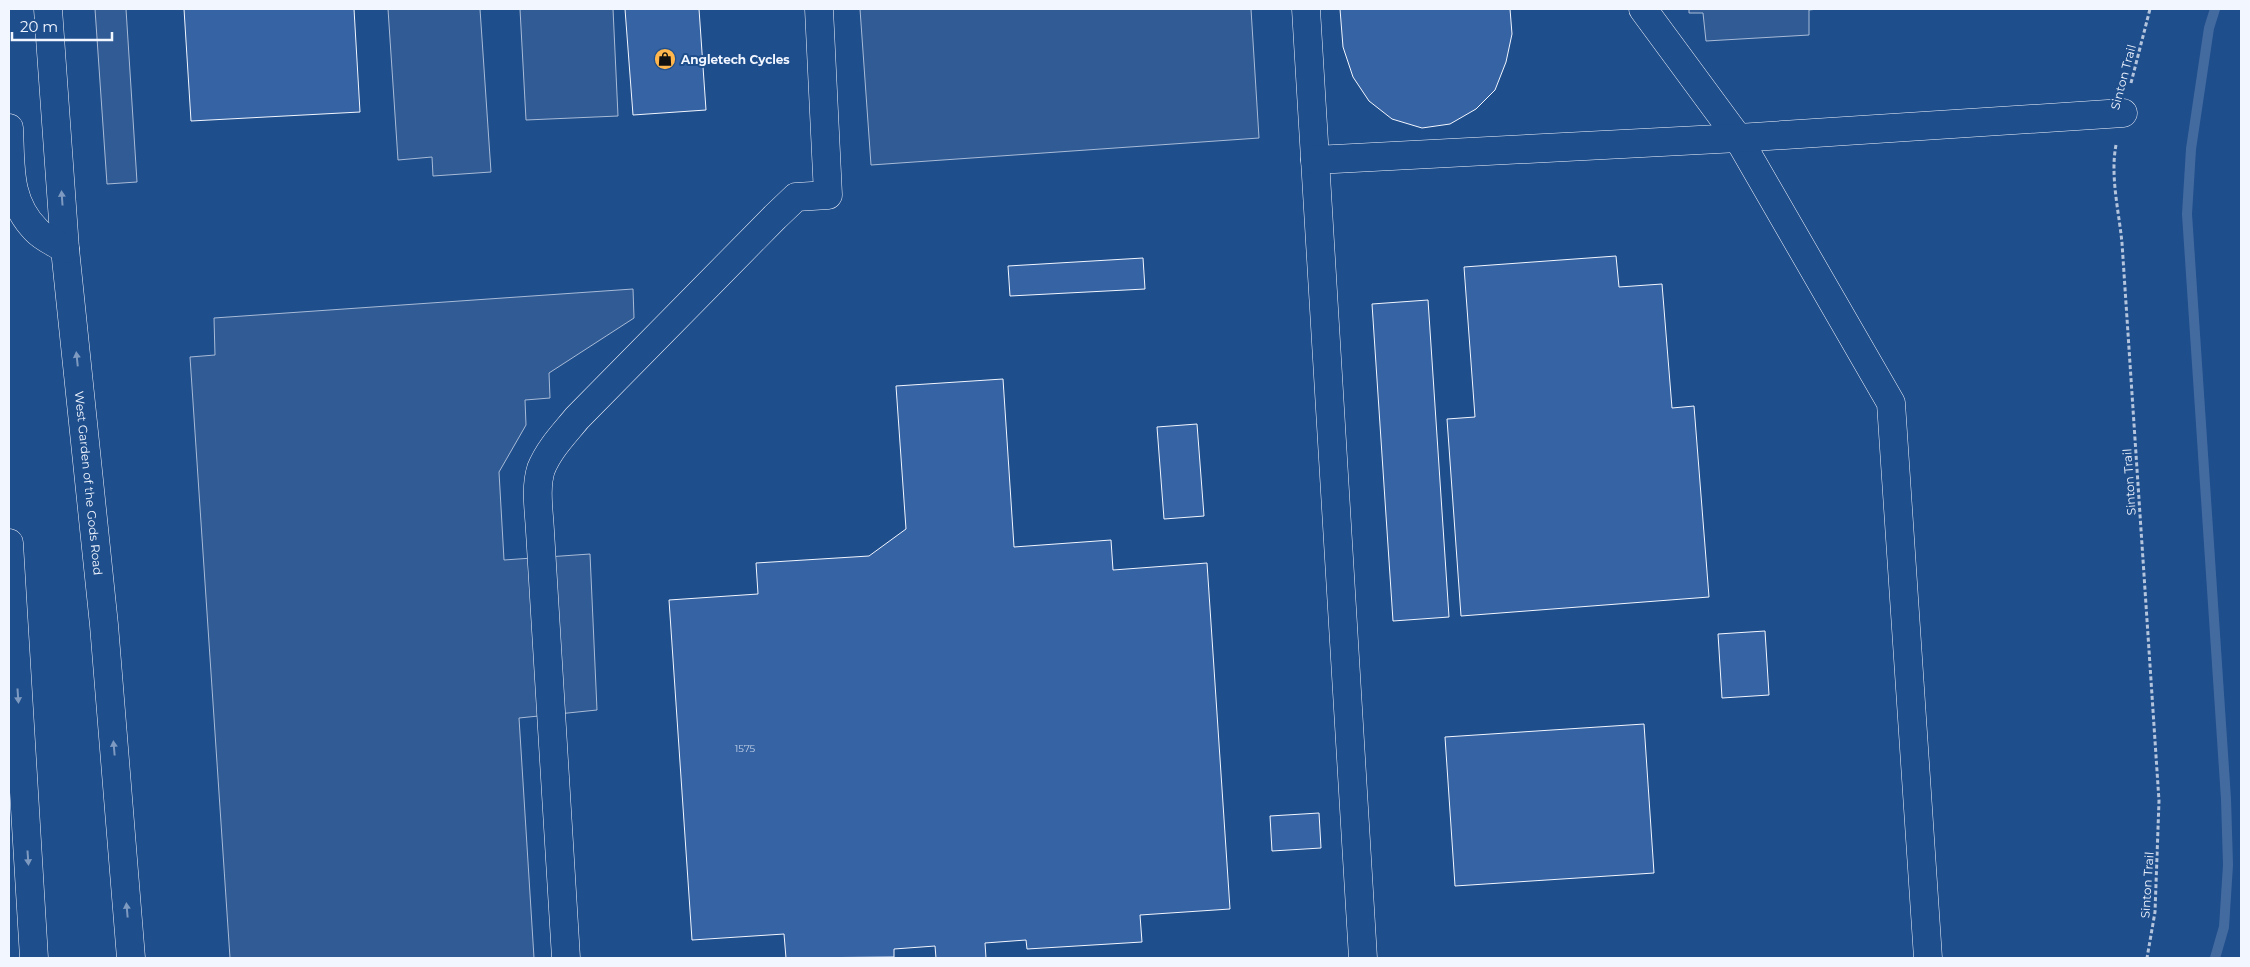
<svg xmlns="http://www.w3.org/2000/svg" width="2250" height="967" viewBox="0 0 2250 967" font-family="Montserrat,sans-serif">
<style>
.built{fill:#305b95;stroke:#a8bbd7}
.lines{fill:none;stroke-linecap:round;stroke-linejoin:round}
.stream{stroke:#446ba0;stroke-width:10}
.building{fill:#3563a3;stroke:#f2f6ff}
.minor-casing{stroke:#f2f6ff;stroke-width:29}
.major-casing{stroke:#f2f6ff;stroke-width:29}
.path{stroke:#b3c4dc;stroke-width:3;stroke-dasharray:4 2.5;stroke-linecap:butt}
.minor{stroke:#1f4e8c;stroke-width:28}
.major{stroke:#1f4e8c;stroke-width:28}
.oneway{fill:#7e9ac0}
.labels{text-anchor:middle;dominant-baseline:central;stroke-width:4;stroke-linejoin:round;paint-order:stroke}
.number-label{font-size:10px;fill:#c3d1e8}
.poi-label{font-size:12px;font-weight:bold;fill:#f2f6ff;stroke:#1f4e8c;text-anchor:start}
.street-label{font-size:12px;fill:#f2f6ff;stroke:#1f4e8c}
</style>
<rect width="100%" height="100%" fill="#1f4e8c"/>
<g class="built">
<polygon points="95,9 126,9 137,182 107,184"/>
<polygon points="388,9 480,9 491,172 433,176 432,157 398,160"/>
<polygon points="520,9 613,9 618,116 526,120"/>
<polygon points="860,9 1251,9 1259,138 871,165"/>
<polygon points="1689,9 1818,9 1809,10 1809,35 1706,41 1703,13 1689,13"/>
<polygon points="633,289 634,318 549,373 550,398 525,400 526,425 499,472 504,560 590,554 597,710 519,718 534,958 230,958 190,357 215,355 214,318"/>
</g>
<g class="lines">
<polyline class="stream" points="2215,958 2224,927 2228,865 2226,799 2187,214 2191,149 2209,28 2215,9"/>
</g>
<g class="building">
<polygon points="184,9 354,9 360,112 191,121"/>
<polygon points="625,9 699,9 706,110 633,115"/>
<polygon points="1340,9 1510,9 1512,34 1506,62 1495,90 1476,109 1450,124 1422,128 1392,119 1369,101 1353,77 1343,47"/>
<polygon points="1616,256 1619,287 1662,284 1672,408 1694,406 1709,597 1461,616 1447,419 1475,417 1464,267"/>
<polygon points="1143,258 1145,289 1010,296 1008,266"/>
<polygon points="1428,300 1449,617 1393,621 1372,304"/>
<polygon points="1003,379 1014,547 1111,540 1113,570 1207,563 1230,909 1140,915 1142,942 1027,949 1026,940 985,943 986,958 936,958 935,946 894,949 894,957 786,958 784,934 692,940 669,600 758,594 756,563 869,556 906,529 896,386"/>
<polygon points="1197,424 1204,516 1164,519 1157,427"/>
<polygon points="1765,631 1769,695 1722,698 1718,634"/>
<polygon points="1644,724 1654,873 1455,886 1445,737"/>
<polygon points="1319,813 1321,848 1272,851 1270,816"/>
</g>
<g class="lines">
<g class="minor-casing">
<g id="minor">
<polyline points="1306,9 1363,958"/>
<polyline points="1643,9 1738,138 1891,403 1928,958"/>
<polyline points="1315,160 1738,138 2123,113"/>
<path d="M566,958L540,531C539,511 535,488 541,469C549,449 564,434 577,418L775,217L796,197L828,195L819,9"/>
</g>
</g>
<g class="major-casing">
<g id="major">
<path id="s1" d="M48,9L65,249L104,625L131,958"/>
<path d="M9,128C11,165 7,201 36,230C43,238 56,243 65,249"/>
<polyline points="9,543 34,958"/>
</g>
</g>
<g class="path">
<polyline points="2131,83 2150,9"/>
<path d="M2116,145C2110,176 2119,212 2122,243L2159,801L2155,912L2147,958"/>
</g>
<use href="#minor" class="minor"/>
<use href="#major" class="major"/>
</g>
<defs><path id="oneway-solid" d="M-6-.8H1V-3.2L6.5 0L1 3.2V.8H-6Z" transform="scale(1.25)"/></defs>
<g class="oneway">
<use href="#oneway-solid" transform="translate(62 198) rotate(-94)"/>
<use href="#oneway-solid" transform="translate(77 359) rotate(-96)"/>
<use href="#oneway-solid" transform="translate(18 696) rotate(86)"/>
<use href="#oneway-solid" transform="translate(114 748) rotate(-95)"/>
<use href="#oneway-solid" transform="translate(28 858) rotate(86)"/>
<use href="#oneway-solid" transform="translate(127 910) rotate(-95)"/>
</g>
<defs>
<g id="shop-disc" transform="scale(1.125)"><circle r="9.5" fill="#ffb74d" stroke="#1f4e8c"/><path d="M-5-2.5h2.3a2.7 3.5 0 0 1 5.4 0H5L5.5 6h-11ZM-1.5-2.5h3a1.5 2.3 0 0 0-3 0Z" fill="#111"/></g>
</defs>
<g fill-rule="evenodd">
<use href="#shop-disc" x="665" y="59"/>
</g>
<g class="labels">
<g class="number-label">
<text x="745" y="748">1575</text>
</g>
<g class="poi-label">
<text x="681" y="59">Angletech Cycles</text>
</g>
<g class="street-label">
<text transform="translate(2123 77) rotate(-75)">Sinton Trail</text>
<text transform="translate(2129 482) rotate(-94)">Sinton Trail</text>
<text stroke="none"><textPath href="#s1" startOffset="476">West Garden of the Gods Road</textPath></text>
<text transform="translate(2147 885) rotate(-86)">Sinton Trail</text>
</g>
</g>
<rect width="2250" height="967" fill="none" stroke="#f2f6ff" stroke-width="20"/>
<path d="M12 32v8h100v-8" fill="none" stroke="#f2f6ff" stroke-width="2.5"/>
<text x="20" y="32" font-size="15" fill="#f2f6ff" stroke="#1f4e8c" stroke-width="4" paint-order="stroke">20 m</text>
</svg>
